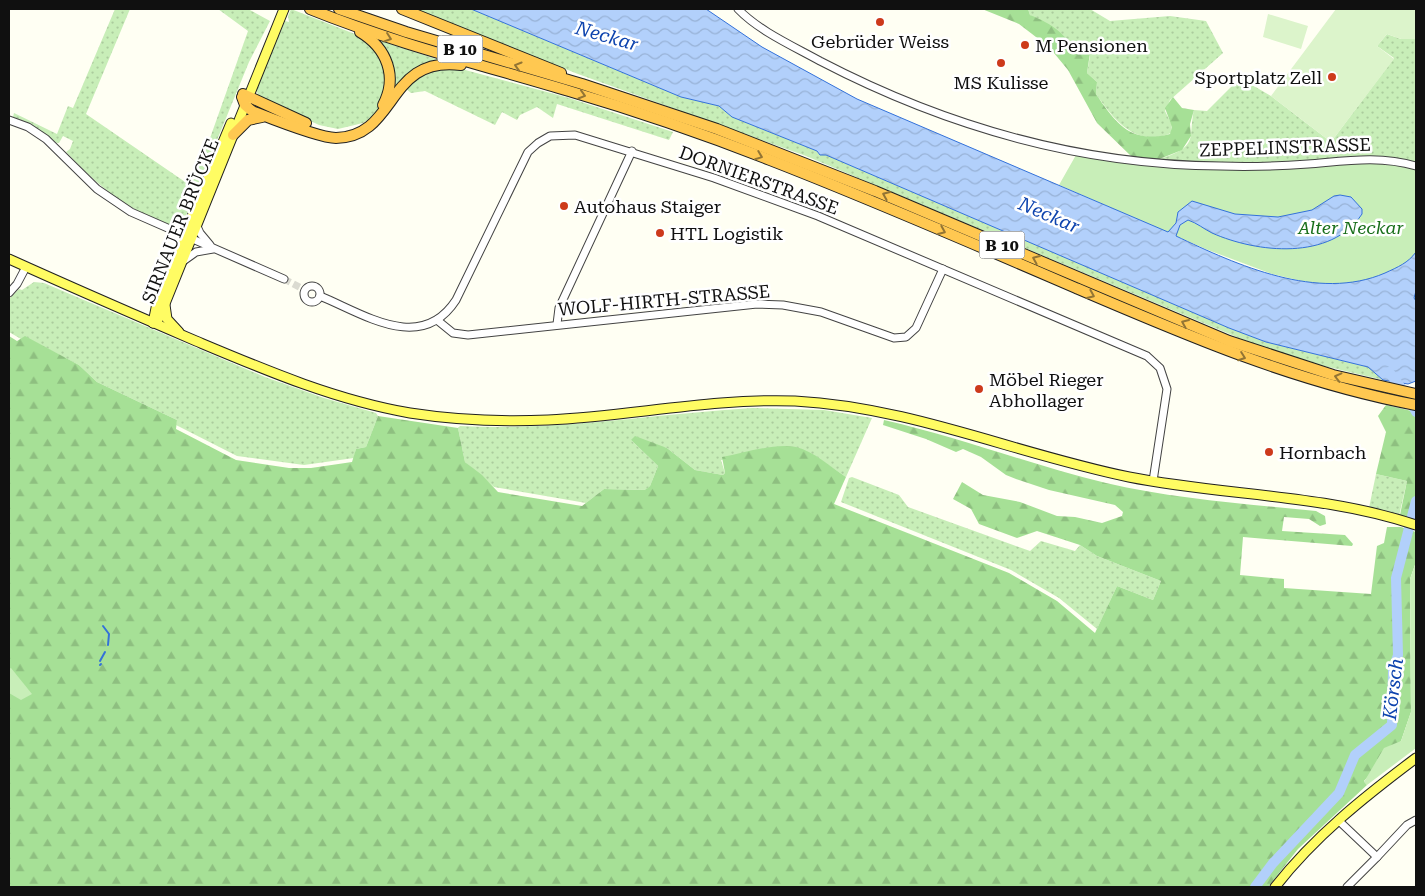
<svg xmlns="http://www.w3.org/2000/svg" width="1425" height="896" viewBox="0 0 1425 896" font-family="'Roboto Serif',serif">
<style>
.grass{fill:url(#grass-dots)}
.forest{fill:url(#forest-firs)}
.park{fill:#c8eeb8}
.pitch{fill:#dcf4cb}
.water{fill:url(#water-waves);stroke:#3371d9}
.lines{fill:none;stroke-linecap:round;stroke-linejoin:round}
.stream{stroke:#3371d9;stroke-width:2}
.river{stroke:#b2d0fb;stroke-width:10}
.minor-tunnel{stroke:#dbdbd1;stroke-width:7;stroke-dasharray:7 3.5;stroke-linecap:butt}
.minor-casing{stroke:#434343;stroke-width:9}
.major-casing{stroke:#212121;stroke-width:11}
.highway-casing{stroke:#212121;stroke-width:12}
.minor{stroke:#fff;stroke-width:7}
.major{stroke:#fffc63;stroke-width:9}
.highway{stroke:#ffc851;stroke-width:10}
.oneway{stroke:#937534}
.poi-dot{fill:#cd3a1b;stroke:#fff;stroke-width:2}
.labels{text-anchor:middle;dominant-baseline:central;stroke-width:5;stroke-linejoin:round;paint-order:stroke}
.shield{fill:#fff;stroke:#585858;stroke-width:1}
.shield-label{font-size:16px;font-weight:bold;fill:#101010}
.poi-label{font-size:18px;fill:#101010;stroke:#fff;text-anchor:start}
.street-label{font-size:18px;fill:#101010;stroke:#fff}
.park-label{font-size:18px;font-style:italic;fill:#196f1b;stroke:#fff}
.water-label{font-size:19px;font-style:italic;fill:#0d43ae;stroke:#fff}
</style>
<defs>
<pattern id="grass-dots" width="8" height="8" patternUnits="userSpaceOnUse" patternTransform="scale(1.25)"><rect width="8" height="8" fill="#c8eeb8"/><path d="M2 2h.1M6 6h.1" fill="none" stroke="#abcb9d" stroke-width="1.8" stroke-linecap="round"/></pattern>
<pattern id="forest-firs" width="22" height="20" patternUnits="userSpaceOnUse" patternTransform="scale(1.25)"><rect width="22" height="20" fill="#a6e096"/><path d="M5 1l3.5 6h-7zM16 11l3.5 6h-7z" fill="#8ebf80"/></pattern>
<pattern id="water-waves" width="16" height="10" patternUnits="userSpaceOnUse" patternTransform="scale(1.25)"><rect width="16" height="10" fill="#b2d0fb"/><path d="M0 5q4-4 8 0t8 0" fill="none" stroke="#98b2d6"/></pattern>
</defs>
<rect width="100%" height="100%" fill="#fffff3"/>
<g class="grass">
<path d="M115,9H130L86,114L191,186L209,141L248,31L218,9H248L270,21L249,62L185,218L177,225C168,226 160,221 151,217C116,202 92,179 66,152L70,149L73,141L63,136L59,143H57L30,124L13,117L14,113L57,134L68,106L73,108Z"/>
<polygon points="291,9 360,36 373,45 387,72 382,104 373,116 363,123 338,129 319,125 258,96 256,87 285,21 289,22 288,16"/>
<polygon points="412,9 471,9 681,97 719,106 732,117 817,151 820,155 826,155 1229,328 1266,342 1368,367 1383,380 1299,360 1239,338 806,156 578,74"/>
<path d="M1028,9H1090L1110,21L1170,16L1206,21L1223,53L1170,100L1165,111L1172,125L1171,133C1136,148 1114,120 1096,94L1097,82L1087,73L1090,56L1086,48L1074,46L1030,15Z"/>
<path d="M1387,34L1401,39H1416V163L1371,156L1254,164L1157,160C1170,155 1190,151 1191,134C1192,125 1192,118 1194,110L1207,111L1240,78L1271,96L1331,142L1394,58L1377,46Z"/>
<polygon points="378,40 439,60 415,69 391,97"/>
<polygon points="454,67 569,98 673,132 669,140 557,104 553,118 537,107 520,115 517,120 502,112 495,125 425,91 411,93 404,87 419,73"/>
<polygon points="34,282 44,283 265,377 324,398 376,413 378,416 366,447 356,449 354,458 304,465 237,456 176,425 177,420 97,382 79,365 25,337 21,339 9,332 9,299 19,289 22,290"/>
<path d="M752,408L824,410L872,418L846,477L815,456L721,460L725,473L723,475L695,470L667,448L631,440L658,466L650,486L646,490L604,489L586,503L494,487L465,462L458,428L460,426C558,431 654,414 752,408Z"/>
<polygon points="1376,474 1407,481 1399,516 1369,508"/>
<polygon points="852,477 899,495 908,507 1030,551 1041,541 1075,551 1080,545 1097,556 1161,581 1153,600 1117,586 1097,629 1059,598 1011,570 841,502 849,478"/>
</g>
<g class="forest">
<path d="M982,9H1028L1030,15C1054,25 1057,29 1074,46L1088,49L1090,53L1087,73L1097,82L1096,94C1116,124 1131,144 1170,134L1172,127L1165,108L1173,97L1182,108L1194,110L1190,124L1191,136L1182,150L1157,160L1132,157L1097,123L1068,70L1049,47L1019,24Z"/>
<path d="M9,336L17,341L25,336L79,365L97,382L177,420L176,429L236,460L289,468H311L352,462L356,449L366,447L378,416L458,428L465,462L482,475L498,492L582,506L604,489L645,490L650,486L658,466L631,440L635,436L667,448L695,470L723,475L725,473L722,457C745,453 773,443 796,447C813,451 831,467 846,477L834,504L1009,573L1057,601L1095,633L1117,586L1153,600L1161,581L1097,556L1080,545L1037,531L1017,538L979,524L971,509L953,499L962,482L983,495L1020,502L1057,516L1075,517L1102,523L1122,516L1123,512L1115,505L1049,490L1016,479L1006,475L981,457L963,449L956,452L926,439L883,425L884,420C959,437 1031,465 1106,483C1175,499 1246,504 1316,511L1325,516L1326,524L1320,526L1309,519L1284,517L1282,531L1345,535L1353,544L1352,546L1243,537L1240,575L1284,579V588L1371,594L1377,546L1384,543L1387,527H1401L1416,532V562L1410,579L1411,712L1401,741L1364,781L1367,785L1298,849L1268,887H9Z"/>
<polygon points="1386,405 1416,412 1416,520 1400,515 1407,481 1376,474 1386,432 1378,416"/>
</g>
<g class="park">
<polygon points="1076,155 1164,166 1356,162 1391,163 1416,169 1416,308 1272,274 1208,250 1059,185"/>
<polygon points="1416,562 1416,748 1367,785 1364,782 1384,748 1401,741 1411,712 1410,579"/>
<polygon points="11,668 32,694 21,700 9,693 9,669"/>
</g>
<g class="pitch">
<polygon points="1336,9 1416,9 1416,39 1401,39 1387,34 1377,46 1394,59 1331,142 1271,96"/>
<polygon points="1268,14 1308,26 1301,49 1263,37"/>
</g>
<path class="water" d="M471,9H706L762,47L857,99L1168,232L1176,223L1178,212L1192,201L1235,214L1278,217L1312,210L1334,196L1340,195L1351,197L1362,209V214C1331,261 1257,253 1212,233C1204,229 1197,223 1188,220L1180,225L1176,236C1237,265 1318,302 1385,273C1398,267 1408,263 1416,252V291L1414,298L1416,301V381L1408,384L1383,380L1368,367L1266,342L1229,328L826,155H820L817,151L732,117L719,106L681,97Z"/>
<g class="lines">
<g class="stream">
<polyline points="103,626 109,634 108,645"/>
<polyline points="100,661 105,652"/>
<polyline points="100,665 101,664"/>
</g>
<g class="river">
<polyline points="1389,372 1408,397 1416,412"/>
<polyline points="1255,887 1273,863 1339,793 1355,755 1392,725 1393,670 1398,655 1396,578 1416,501"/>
</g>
<polyline class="minor-tunnel" points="284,279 305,290"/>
<g class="minor-casing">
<g id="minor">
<path d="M738,9C759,31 793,46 820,61C945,126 1080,165 1221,166C1250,167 1279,166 1308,164C1345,161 1379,155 1416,166"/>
<polyline points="9,120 28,127 46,139 97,189 131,212 284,279"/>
<polyline points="196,224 200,233 210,245"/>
<polyline points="182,262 196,252 213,249"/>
<circle cx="312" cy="294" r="8"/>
<polyline points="9,293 17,284 26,267"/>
<path d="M320,296C364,314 421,354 456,300L528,152L538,143L550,136L575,135L714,178L818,216L1147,356L1160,368L1167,389L1153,481"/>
<polyline points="437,320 453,333 468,335 757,304 783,305 821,312 894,338 906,337 916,328 943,269"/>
<polyline points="557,324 559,308 632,151"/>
<polyline points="1338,820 1377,857 1347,887"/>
<polyline points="1377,857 1407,825 1416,820"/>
</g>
</g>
<g class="major-casing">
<g id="major">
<path d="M9,259C71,287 133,314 196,341C265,370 335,400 410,413C455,420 502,422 548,420C631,416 712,398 795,401C911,407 1016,454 1129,477C1224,496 1324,494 1416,525"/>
<polyline points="165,305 167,319 179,332"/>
<polyline points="153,323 158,320 162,311 284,9"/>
<polyline points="153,323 156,308 178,250 231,123"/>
<path d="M1275,887C1315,836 1364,797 1416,758"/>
</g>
</g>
<g class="highway-casing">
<g id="highway">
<path d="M310,9C394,43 482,65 569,91C637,111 704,134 770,160C873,200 974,244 1076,288C1188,336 1295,382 1416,405"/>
<polyline points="339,9 406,32 582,84 717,129 875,191 1229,341 1333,375 1416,394"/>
<polyline points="402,9 561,73"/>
<path d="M360,32C387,48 398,77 383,105"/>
<polyline points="243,94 306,123"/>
<path d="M242,97L245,105L252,111C270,118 319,138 336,138C398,137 386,55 461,65"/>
<polyline points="233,135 248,120 262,117"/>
</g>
</g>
<use href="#minor" class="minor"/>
<use href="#major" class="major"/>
<use href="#highway" class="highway"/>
</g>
<defs><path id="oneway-chevron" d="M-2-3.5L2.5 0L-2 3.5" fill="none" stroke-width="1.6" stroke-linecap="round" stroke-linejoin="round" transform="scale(1.25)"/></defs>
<g class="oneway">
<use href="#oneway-chevron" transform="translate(388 38) rotate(19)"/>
<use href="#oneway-chevron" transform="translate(518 66) rotate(-164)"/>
<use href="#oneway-chevron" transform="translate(582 95) rotate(17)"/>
<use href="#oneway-chevron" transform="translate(759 156) rotate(21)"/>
<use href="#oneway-chevron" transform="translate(886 195) rotate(-157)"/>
<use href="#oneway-chevron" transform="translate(942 231) rotate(23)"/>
<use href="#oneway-chevron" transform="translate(1036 259) rotate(-157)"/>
<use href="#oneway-chevron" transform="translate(1091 295) rotate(23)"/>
<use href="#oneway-chevron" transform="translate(1185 323) rotate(-157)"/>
<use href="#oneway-chevron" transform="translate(1242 357) rotate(20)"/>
<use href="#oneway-chevron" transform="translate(1338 377) rotate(-166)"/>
</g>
<g class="poi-dot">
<circle cx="880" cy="22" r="5"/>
<circle cx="1025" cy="45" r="5"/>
<circle cx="1001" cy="63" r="5"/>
<circle cx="1332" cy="77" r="5"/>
<circle cx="564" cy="206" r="5"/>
<circle cx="660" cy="233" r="5"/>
<circle cx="979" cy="389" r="5"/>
<circle cx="1269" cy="452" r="5"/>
</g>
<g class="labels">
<g class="shield">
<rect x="437.5" y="35.5" width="45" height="27" rx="4"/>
<rect x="979.5" y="231.5" width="45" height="27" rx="4"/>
</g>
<g class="shield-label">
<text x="460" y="49">B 10</text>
<text x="1002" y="245">B 10</text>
</g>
<g class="poi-label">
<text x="880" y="41" text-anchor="middle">Gebrüder Weiss</text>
<text x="1035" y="45">M Pensionen</text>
<text x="1322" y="77" text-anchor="end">Sportplatz Zell</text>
<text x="1001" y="82" text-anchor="middle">MS Kulisse</text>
<text x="574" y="206">Autohaus Staiger</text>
<text x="670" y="233">HTL Logistik</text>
<text x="989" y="379">Möbel Rieger<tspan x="989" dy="21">Abhollager</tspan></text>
<text x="1279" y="452">Hornbach</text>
</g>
<g class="street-label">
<text transform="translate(1285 147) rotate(-2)">ZEPPELINSTRASSE</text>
<text transform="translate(759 180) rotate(20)">DORNIERSTRASSE</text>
<text transform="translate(180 221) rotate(-68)">SIRNAUER BRÜCKE</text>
<text transform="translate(664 300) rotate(-5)">WOLF-HIRTH-STRASSE</text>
</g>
<g class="park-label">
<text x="1351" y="227">Alter Neckar</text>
</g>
<g class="water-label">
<text transform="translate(607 36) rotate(16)">Neckar</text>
<text transform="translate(1049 215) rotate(23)">Neckar</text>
<text transform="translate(1393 689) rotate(-83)">Körsch</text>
</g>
</g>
<rect width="1425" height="896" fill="none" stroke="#101010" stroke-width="20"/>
</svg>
